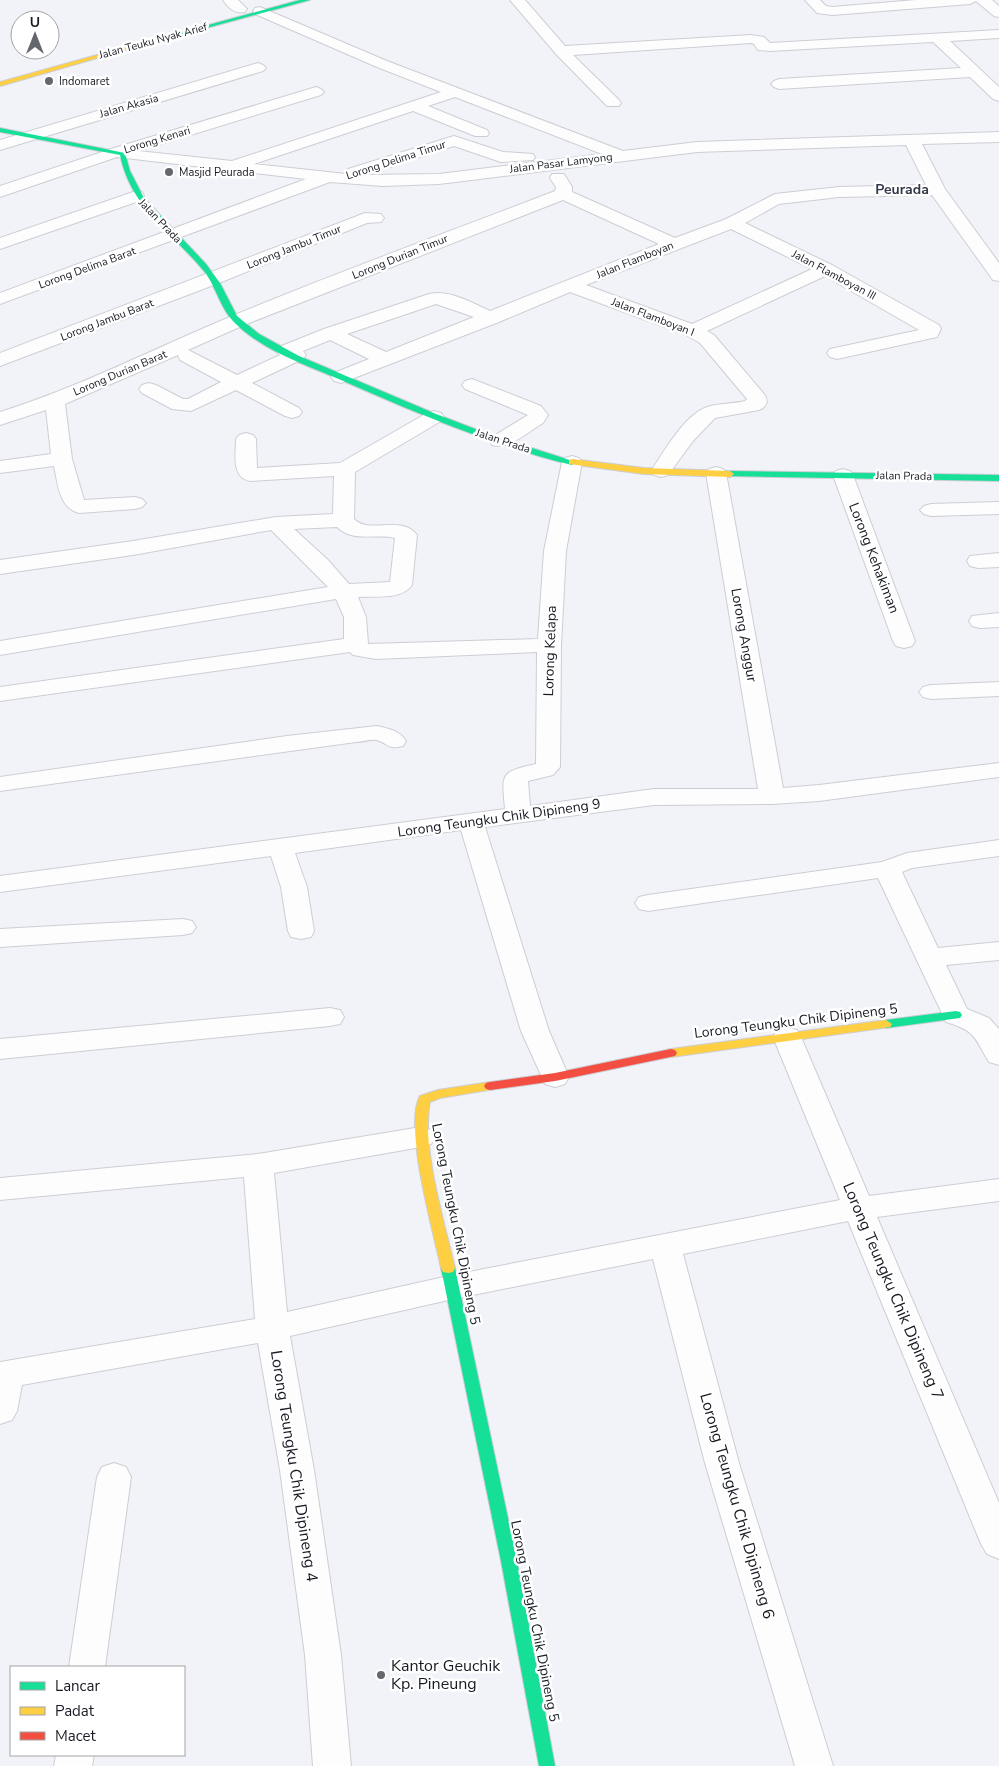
<svg xmlns="http://www.w3.org/2000/svg" width="999" height="1766" viewBox="0 0 999 1766" font-family="'Nunito Sans',sans-serif">
<style>
.lines{fill:none;stroke-linecap:round;stroke-linejoin:round}
.street-casing{stroke:#ccced4;stroke-width:2}
.fast-casing{stroke:#ccced4;stroke-width:2}
.slow-casing{stroke:#ccced4;stroke-width:2}
.jam-casing{stroke:#ccced4;stroke-width:2}
.street{fill:#fdfdfe;fill-rule:evenodd}
.fast{fill:#16e098;fill-rule:evenodd}
.slow{fill:#ffcf43;fill-rule:evenodd}
.jam{fill:#f24e42;fill-rule:evenodd}
.poi-dot{fill:#64676e;stroke:#fff;stroke-width:2}
.labels{text-anchor:middle;dominant-baseline:central;stroke-width:5;stroke-linejoin:round;paint-order:stroke}
.far-street-label{font-size:11px;fill:#181b23;stroke:#fff}
.far-poi-label{font-size:11px;fill:#181b23;stroke:#fff;text-anchor:start}
.far-quarter-label{font-size:14px;font-weight:bold;fill:#32394a;stroke:#fff}
.street-label{font-size:14px;fill:#181b23;stroke:#fff}
.near-street-label{font-size:16px;fill:#181b23;stroke:#fff}
.near-poi-label{font-size:16px;fill:#181b23;stroke:#fff;text-anchor:start}
</style>
<rect width="100%" height="100%" fill="#f2f3f8"/>
<g class="lines">
<g class="street-casing">
<g id="street">
<path d="M223,0H238L247,9L245,12C235,14 228,8 223,0Z"/>
<polygon points="510,0 525,0 565,46 751,35 764,37 770,43 999,30 999,38 950,41 999,87 999,101 993,99 970,77 779,89 774,87 771,84 774,81 779,79 961,68 933,42 770,51 758,50 754,44 751,43 573,55 619,100 621,103 619,106 607,106 556,54"/>
<polygon points="805,0 820,0 826,6 832,7 916,0 992,0 999,6 999,17 994,16 976,1 970,4 832,15 817,13"/>
<path d="M260,7L387,61L623,151L697,142L999,132V142L922,144L945,189L999,263V281L993,280L932,195L839,197L779,204L745,223L832,265L939,325L941,329L937,337L837,359L830,357L827,353L830,349L919,330L825,276L707,331L714,335L764,394C769,401 767,407 759,410L715,418L693,441L668,475L661,477L654,475L651,471C664,452 684,415 707,407C719,403 733,404 745,401L747,399L700,343L686,335L570,292L499,322L341,383L334,381L331,377L334,373L369,359L330,340L303,351L306,355L303,359L252,383L299,408L302,412L299,416L292,418L285,416L236,390L191,411L172,409L142,393L139,389L142,385L149,383L156,385L183,399H188L221,382L180,360L178,355L65,404L72,459L84,500L135,497L142,499L146,503L142,507L135,509L79,513C59,508 58,484 54,466L0,473V461L51,454L46,410L0,425V412C80,387 153,349 230,317C337,272 447,233 555,191L556,187L550,178L552,174H564L572,187V192L675,238L726,219L775,194L839,187L926,185L906,145L697,152L439,184L383,186L330,182L0,304V293L306,179L117,157L0,197V186L111,149L316,87L321,89L324,92L321,95L138,151L232,161L441,92L377,67L255,14L253,11L255,8ZM455,97L602,154L439,174L365,175L454,146L501,162L533,160L535,157L533,154L503,152L454,136L348,169L346,174L254,164L413,111L475,136H487L489,133L487,130L428,106ZM563,200L659,244L490,311C472,303 449,289 429,294L324,329L279,347L276,351L280,355L237,375L188,350L244,325ZM731,229L812,269L692,324L586,285ZM436,304L474,317L386,352L347,334Z"/>
<polygon points="258,63 263,65 266,68 263,71 0,150 0,140"/>
<polygon points="136,191 142,192 144,196 142,200 0,249 0,238"/>
<polygon points="365,213 381,214 384,218 381,222 367,223 219,283 0,366 0,353"/>
<path d="M472,379L541,406L548,415L543,423C528,432 509,450 492,445L489,441L492,437L528,415L465,389L462,385L465,381Z"/>
<path d="M434,411L441,413L444,417L441,421L355,472L354,519C369,535 402,514 417,535L412,585C402,600 375,596 358,597L366,617L368,644L538,639L544,551L562,462L565,458L572,456L579,458L582,462L566,551L561,645L560,767L553,775L528,781L530,806L654,789H758L706,473L709,469L716,467L723,469L726,473L783,788L819,785L999,763V777L819,801L772,804L654,805L485,827L549,1031L569,1077L565,1084L555,1087L545,1084L521,1031L461,830L295,853L307,887L314,931L311,937L301,939L291,937L288,931L281,887L271,856L0,892V876L505,809C502,774 499,772 536,764L537,652L376,659L353,655L350,652L0,701V687L344,639V617L336,599L0,655V641L328,587L271,530L133,555L0,574V560L133,541L276,517L333,514L334,476L250,481C231,477 236,455 236,439L239,435L246,433L253,435L256,439L257,468L340,463L427,413ZM337,527C353,543 376,533 395,538L390,582L349,584L328,560L294,529Z"/>
<polygon points="843,469 850,471 853,475 915,641 912,646 904,648 896,646 893,641 833,475 836,471"/>
<polygon points="999,502 999,514 931,516 924,514 920,510 924,506 931,504"/>
<polygon points="999,553 999,567 978,568 970,566 967,561 970,556"/>
<polygon points="999,613 999,627 980,628 972,626 969,621 972,616"/>
<polygon points="999,682 999,696 931,699 923,697 919,692 923,687 931,685"/>
<path d="M377,726C389,729 399,730 406,741L403,746C386,750 389,743 376,740C371,739 362,742 356,742L0,791V777L287,736Z"/>
<path d="M999,840V856L912,868L902,872L938,948L999,942V960L946,965L967,1009L989,1018L999,1029V1065L989,1062C974,1037 976,1031 946,1022L878,878L648,911L639,909L635,903L639,897L648,895L882,862L907,853Z"/>
<polygon points="183,919 192,921 196,927 192,933 183,935 0,947 0,929"/>
<polygon points="330,1008 340,1010 344,1017 340,1024 330,1026 0,1059 0,1039"/>
<polygon points="787,1028 797,1030 801,1037 869,1196 999,1179 999,1201 877,1217 999,1503 999,1559 987,1554 981,1544 848,1221 683,1254 739,1463 833,1766 795,1766 705,1463 653,1259 453,1299 290,1336 314,1470 341,1655 351,1766 313,1766 305,1655 280,1470 258,1343 22,1385 17,1411 12,1420 0,1424 0,1362 255,1319 244,1177 0,1200 0,1178 258,1154 421,1127 431,1130 436,1137 431,1144 421,1147 274,1173 287,1312 453,1275 840,1200 773,1037 777,1030"/>
<polygon points="114,1463 126,1467 131,1477 105,1667 69,1667 97,1477 102,1467"/>
<polygon points="56,1755 94,1755 92,1766 54,1766"/>
</g>
</g>
<g class="fast-casing">
<g id="fast">
<polygon points="300,0 310,0 162,40 157,39"/>
<path d="M0,128L125,153L130,171L144,198L206,264L220,283L237,316L259,334L299,356L436,414L491,435L576,462L572,465C492,445 416,413 341,380C306,365 266,352 237,325C221,311 217,288 204,271C170,230 132,210 120,155L0,132Z"/>
<polygon points="730,471 999,475 999,481 727,476 726,474"/>
<polygon points="956,1011 960,1012 962,1015 960,1018 886,1028 880,1024 886,1020"/>
<polygon points="448,1263 453,1264 455,1268 517,1561 555,1766 539,1766 501,1561 441,1268 443,1264"/>
</g>
</g>
<g class="slow-casing">
<g id="slow">
<polygon points="158,38 163,39 0,86 0,82"/>
<polygon points="572,459 644,468 730,471 734,474 730,477 644,474 569,464 569,460"/>
<polygon points="886,1020 892,1024 890,1027 671,1057 667,1056 665,1053 667,1050 671,1049"/>
<path d="M490,1082L494,1083L496,1086L494,1089L440,1098L430,1102C421,1147 444,1221 455,1268L453,1272L448,1273L443,1272L441,1268C434,1233 403,1126 420,1096L438,1090Z"/>
</g>
</g>
<g class="jam-casing">
<polygon id="jam" points="671,1049 675,1050 677,1053 675,1056 555,1081 490,1090 486,1089 484,1086 486,1083 490,1082 555,1073"/>
</g>
<use href="#street" class="street"/>
<use href="#fast" class="fast"/>
<use href="#slow" class="slow"/>
<use href="#jam" class="jam"/>
</g>
<g class="poi-dot">
<circle cx="49" cy="81" r="5"/>
<circle cx="169" cy="172" r="5"/>
<circle cx="381" cy="1675" r="5"/>
</g>
<g class="labels">
<g class="far-street-label">
<text transform="translate(153 41) rotate(-15)">Jalan Teuku Nyak Arief</text>
<text transform="translate(129 106) rotate(-16)">Jalan Akasia</text>
<text transform="translate(157 140) rotate(-17)">Lorong Kenari</text>
<text transform="translate(396 160) rotate(-18)">Lorong Delima Timur</text>
<text transform="translate(561 163) rotate(-7)">Jalan Pasar Lamyong</text>
<text transform="translate(160 221) rotate(46)">Jalan Prada</text>
<text transform="translate(294 247) rotate(-22)">Lorong Jambu Timur</text>
<text transform="translate(400 257) rotate(-22)">Lorong Durian Timur</text>
<text transform="translate(635 260) rotate(-22)">Jalan Flamboyan</text>
<text transform="translate(87 268) rotate(-20)">Lorong Delima Barat</text>
<text transform="translate(834 275) rotate(28)">Jalan Flamboyan III</text>
<text transform="translate(653 317) rotate(21)">Jalan Flamboyan I</text>
<text transform="translate(107 320) rotate(-21)">Lorong Jambu Barat</text>
<text transform="translate(120 373) rotate(-23)">Lorong Durian Barat</text>
<text transform="translate(503 441) rotate(18)">Jalan Prada</text>
<text transform="translate(904 476) rotate(1)">Jalan Prada</text>
</g>
<g class="far-poi-label">
<text x="59" y="81">Indomaret</text>
<text x="179" y="172">Masjid Peurada</text>
</g>
<g class="far-quarter-label">
<text x="902" y="189">Peurada</text>
</g>
<g class="street-label">
<text transform="translate(874 558) rotate(69)">Lorong Kehakiman</text>
<text transform="translate(744 635) rotate(80)">Lorong Anggur</text>
<text transform="translate(550 651) rotate(-88)">Lorong Kelapa</text>
<text transform="translate(499 818) rotate(-8)">Lorong Teungku Chik Dipineng 9</text>
<text transform="translate(796 1021) rotate(-7)">Lorong Teungku Chik Dipineng 5</text>
<text transform="translate(456 1224) rotate(79)">Lorong Teungku Chik Dipineng 5</text>
<text transform="translate(535 1621) rotate(79)">Lorong Teungku Chik Dipineng 5</text>
</g>
<g class="near-street-label">
<text transform="translate(893 1291) rotate(67)">Lorong Teungku Chik Dipineng 7</text>
<text transform="translate(294 1466) rotate(81)">Lorong Teungku Chik Dipineng 4</text>
<text transform="translate(737 1506) rotate(74)">Lorong Teungku Chik Dipineng 6</text>
</g>
<g class="near-poi-label">
<text x="391" y="1666">Kantor Geuchik<tspan x="391" dy="18">Kp. Pineung</tspan></text>
</g>
</g>
<rect x="10" y="1666" width="175" height="90" fill="#ffffff" stroke="#a3a4a7"/>
<rect x="20" y="1682" width="25" height="8" fill="#16e098" stroke="#a3a4a7"/>
<text x="55" y="1691" font-size="15" fill="#181b23">Lancar</text>
<rect x="20" y="1707" width="25" height="8" fill="#ffcf43" stroke="#a3a4a7"/>
<text x="55" y="1716" font-size="15" fill="#181b23">Padat</text>
<rect x="20" y="1732" width="25" height="8" fill="#f24e42" stroke="#a3a4a7"/>
<text x="55" y="1741" font-size="15" fill="#181b23">Macet</text>
<g transform="translate(35 35)"><circle r="24" fill="#ffffff" stroke="#a3a4a7"/>
<path d="M0-4L9 19L0 12L-9 19Z" fill="#64676e"/>
<text y="-8" font-size="14" font-weight="bold" text-anchor="middle" fill="#181b23">U</text>
</g>
</svg>
